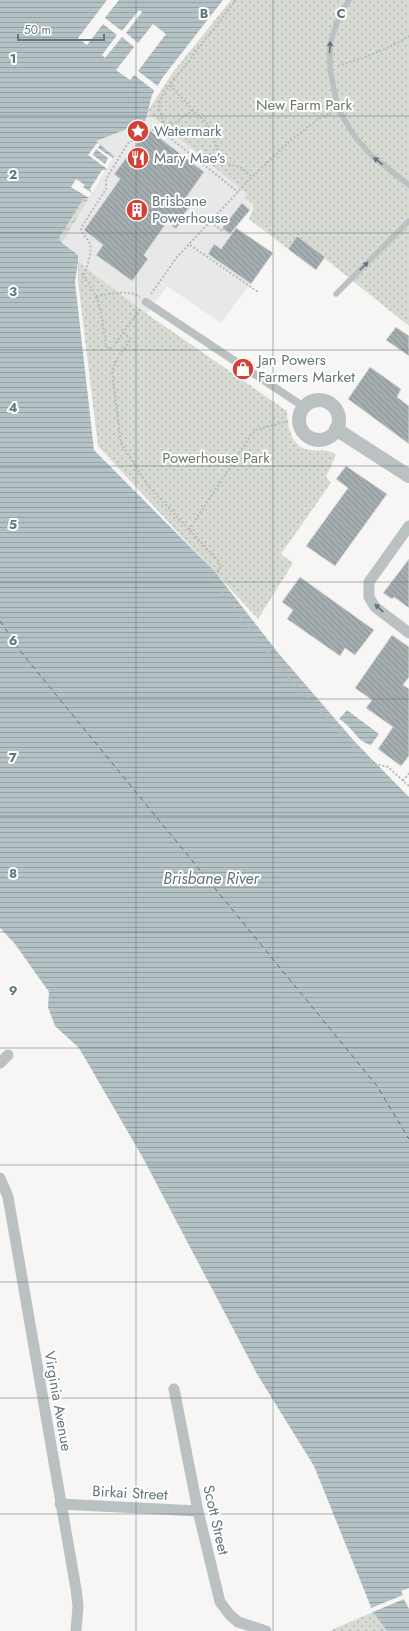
<svg xmlns="http://www.w3.org/2000/svg" width="409" height="1631" viewBox="0 0 409 1631" font-family="Jost,sans-serif">
<style>
.built{fill:#e7e8e7}
.wetland{fill:url(#wetland-marsh)}
.park{fill:url(#park-dots)}
.water{fill:url(#water-rules)}
.pier{fill:#f7f6f4;fill-rule:evenodd}
.lines{fill:none;stroke-linecap:round;stroke-linejoin:round}
.ferry{stroke:#5f7578;stroke-width:1;stroke-dasharray:5 4;stroke-linecap:butt}
.building{fill:url(#building-back-hatch);stroke:#d8d8d6}
.path{stroke:#b6babc;stroke-width:2;stroke-dasharray:2 2;stroke-linecap:butt}
.service{stroke:#bbc1c3;stroke-width:5.5}
.pedestrian{stroke:#bbc1c3;stroke-width:8}
.minor{stroke:#bbc1c3;stroke-width:11}
.tertiary{stroke:#bbc1c3;stroke-width:14}
.oneway{fill:#64767c}
.grid{fill:none;stroke:#64767c;stroke-width:1;stroke-opacity:0.55}
.labels{text-anchor:middle;dominant-baseline:central;stroke-width:4;stroke-linejoin:round;paint-order:stroke}
.park-label{font-size:15px;fill:#6e7a67;stroke:#fff}
.poi-label{font-size:15px;fill:#64767c;stroke:#fff;text-anchor:start}
.street-label{font-size:15px;fill:#64767c;stroke:#fff}
.water-label{font-size:16px;font-style:italic;fill:#5f7578;stroke:#fff}
.grid-label{font-size:13px;text-anchor:middle;font-weight:bold;fill:#64767c;stroke:#fff;stroke-width:4;stroke-linejoin:round;paint-order:stroke}
</style>
<defs>
<pattern id="wetland-marsh" width="20" height="14" patternUnits="userSpaceOnUse"><rect width="20" height="14" fill="#d7dbd3"/><path d="M1 5h8M5 5V1M11 12h8M15 12V8" fill="none" stroke="#b2b6b0"/></pattern>
<pattern id="park-dots" width="8" height="8" patternUnits="userSpaceOnUse"><rect width="8" height="8" fill="#d7dbd3"/><path d="M2 2h.1M6 6h.1" fill="none" stroke="#b2b6b0" stroke-width="1.8" stroke-linecap="round"/></pattern>
<pattern id="water-rules" width="6" height="5" patternUnits="userSpaceOnUse"><rect width="6" height="5" fill="#b5c2c5"/><path d="M0 2.5h6" fill="none" stroke="#97a2a5"/></pattern>
<pattern id="building-back-hatch" width="6" height="6" patternUnits="userSpaceOnUse"><rect width="6" height="6" fill="#a3adb0"/><path d="M-1 5l2 2M0 0l6 6M5-1l2 2" fill="none" stroke="#889194"/></pattern>
</defs>
<rect width="100%" height="100%" fill="#f7f6f4"/>
<polygon class="built" points="147,112 247,194 245,198 254,205 236,227 273,253 221,323 167,286 147,314 78,262 78,255 62,243 114,156 95,141 98,139 144,122"/>
<polygon class="wetland" points="84,198 89,198 62,243 59,238"/>
<g class="park">
<polygon points="231,0 409,0 409,326 298,237 288,249 249,219 254,205 245,198 247,194 147,112 173,72"/>
<path d="M78,262L147,314L287,411C287,427 292,448 310,450C323,452 324,447 336,455L326,477L331,483L281,554L293,563L258,619L98,446L78,281Z"/>
<polygon points="373,1612 387,1631 329,1631"/>
</g>
<g class="water">
<polygon points="0,0 223,0 163,77 152,95 145,122 96,141 114,156 106,170 102,170 90,189 92,193 89,198 84,198 59,238 62,243 78,255 78,262 75,282 94,450 215,572 279,654 355,742 409,797 409,1631 387,1631 373,1612 314,1466 257,1374 143,1158 79,1048 55,1026 48,1007 49,992 15,944 0,928"/>
<path d="M347,710L379,734L371,745C356,741 353,727 339,719Z"/>
</g>
<g class="pier">
<polygon points="107,0 119,0 105,18 122,31 139,10 142,12 126,33 138,43 153,24 166,34 138,71 159,87 156,92 134,75 130,80 116,70 134,47 122,37 105,58 102,55 117,35 103,24 87,45 78,38"/>
<path d="M97,143L100,144L98,148L113,158L107,169L88,155ZM96,149L108,158L105,164L93,155Z"/>
<polygon points="76,179 85,185 83,187 92,193 89,198 71,187"/>
<polygon points="409,1588 409,1609 404,1599 373,1612 371,1608 403,1595 401,1591"/>
</g>
<g class="lines">
<polyline class="ferry" points="0,621 21,652 377,1086 409,1139"/>
</g>
<g class="building">
<polygon points="148,129 204,172 185,199 192,204 180,219 182,220 176,229 167,222 144,255 148,259 132,281 96,255 103,245 84,230 120,179 114,174"/>
<polygon points="242,203 250,210 230,234 222,228"/>
<polygon points="236,228 273,253 251,284 208,254 214,244 221,249"/>
<polygon points="297,236 325,257 316,270 288,249"/>
<polygon points="396,327 409,336 409,356 386,340"/>
<polygon points="370,367 401,389 397,397 409,406 409,444 348,399"/>
<polygon points="346,466 387,494 335,566 306,546 348,488 336,479"/>
<polygon points="409,559 409,608 394,597 392,599 383,593"/>
<polygon points="300,577 374,630 355,655 345,648 340,656 287,619 293,610 282,602"/>
<polygon points="392,635 409,647 409,677 403,685 409,689 409,756 401,766 378,749 393,727 366,708 372,700 355,688"/>
</g>
<g class="lines">
<g class="path">
<polyline points="236,0 170,85 193,110 206,122 213,134 216,147 228,164 242,168 252,177"/>
<path d="M338,66C363,58 387,50 409,36"/>
<path d="M166,126C157,109 156,100 170,85"/>
<polyline points="159,129 238,192"/>
<polyline points="211,222 222,231 231,220"/>
<polyline points="190,245 258,292"/>
<polyline points="151,294 177,257 249,180 290,141 318,119 331,113"/>
<path d="M96,296C110,294 128,289 140,297"/>
<path d="M140,309L113,347L109,349L106,346C102,320 102,297 83,277C86,268 94,250 89,242C86,236 82,235 81,228L106,189V179L128,143L147,132L176,122L193,110"/>
<polyline points="123,333 131,339 117,359 112,371 121,443 148,486 218,560 220,568 214,581 274,661 368,762 388,767 409,786"/>
<polyline points="189,530 251,435 256,430 289,421"/>
<polyline points="403,781 409,773"/>
</g>
<g class="service">
<polyline points="349,0 339,16 330,44 330,69 338,109 355,137 372,156 409,185"/>
<polyline points="336,294 409,221"/>
</g>
<polyline class="pedestrian" points="146,302 304,407"/>
<g class="minor">
<polyline points="409,526 369,582 369,597 375,607 409,633"/>
<polyline points="0,1063 8,1055"/>
<polyline points="0,1178 8,1197 76,1589 78,1606 76,1631"/>
<polyline points="174,1389 198,1511 220,1602 230,1615 238,1622 266,1631"/>
<polyline points="60,1504 198,1511"/>
</g>
<g class="tertiary">
<circle cx="319" cy="420" r="20"/>
<polyline points="336,429 409,476"/>
</g>
</g>
<defs><path id="oneway-solid" d="M-6-.8H1V-3.2L6.5 0L1 3.2V.8H-6Z"/></defs>
<g class="oneway">
<use href="#oneway-solid" transform="translate(330 47) rotate(-86)"/>
<use href="#oneway-solid" transform="translate(378 161) rotate(-142)"/>
<use href="#oneway-solid" transform="translate(364 266) rotate(-45)"/>
<use href="#oneway-solid" transform="translate(379 608) rotate(-137)"/>
</g>
<path class="grid" d="M136,0V1631M273,0V1631M0,116H409M0,233H409M0,350H409M0,466H409M0,582H409M0,699H409M0,816H409M0,932H409M0,1048H409M0,1165H409M0,1282H409M0,1398H409M0,1514H409"/>
<defs>
<g id="sight-disc" transform="scale(1.15)"><circle r="9.5" fill="#d44137" stroke="#fff"/><path d="M0-6L1.8-2.2L6-1.7L2.9 1.2L3.7 5.4L0 3.3L-3.7 5.4L-2.9 1.2L-6-1.7L-1.8-2.2Z" fill="#fff"/></g>
<g id="restaurant-disc" transform="scale(1.15)"><circle r="9.5" fill="#d44137" stroke="#fff"/><path d="M-5-6h1v4h1v-4h1v4h1v-4h1v5L-1.5 .5V6h-2V.5L-5-1ZM5-6V6H3V1.5H1.5Q1.5-4 5-6Z" fill="#fff"/></g>
<g id="building-disc" transform="scale(1.15)"><circle r="9.5" fill="#d44137" stroke="#fff"/><path d="M-4-6H4V6H1V3H-1V6H-4ZM-2.5-4.3h1.7v1.8h-1.7ZM.8-4.3h1.7v1.8H.8ZM-2.5-1h1.7V.8h-1.7ZM.8-1h1.7V.8H.8Z" fill="#fff"/></g>
<g id="shop-disc" transform="scale(1.15)"><circle r="9.5" fill="#d44137" stroke="#fff"/><path d="M-5-2.5h2.3a2.7 3.5 0 0 1 5.4 0H5L5.5 6h-11ZM-1.5-2.5h3a1.5 2.3 0 0 0-3 0Z" fill="#fff"/></g>
</defs>
<g fill-rule="evenodd">
<use href="#sight-disc" x="138" y="131"/>
<use href="#restaurant-disc" x="138" y="158"/>
<use href="#building-disc" x="137" y="210"/>
<use href="#shop-disc" x="243" y="369"/>
</g>
<g class="labels">
<g class="park-label">
<text x="304" y="105">New Farm Park</text>
<text x="216" y="458">Powerhouse Park</text>
</g>
<g class="poi-label">
<text x="154" y="131">Watermark</text>
<text x="154" y="158">Mary Mae’s</text>
<text x="152" y="201">Brisbane<tspan x="152" dy="17">Powerhouse</tspan></text>
<text x="258" y="360">Jan Powers<tspan x="258" dy="17">Farmers Market</tspan></text>
</g>
<g class="street-label">
<text transform="translate(58 1401) rotate(80)">Virginia Avenue</text>
<text transform="translate(130 1493) rotate(3)">Birkai Street</text>
<text transform="translate(216 1520) rotate(77)">Scott Street</text>
</g>
<g class="water-label">
<text x="211" y="878">Brisbane River</text>
</g>
</g>
<g class="grid-label">
<text x="204" y="18">B</text>
<text x="341" y="18">C</text>
<text x="13" y="63">1</text>
<text x="13" y="179">2</text>
<text x="13" y="296">3</text>
<text x="13" y="412">4</text>
<text x="13" y="529">5</text>
<text x="13" y="645">6</text>
<text x="13" y="762">7</text>
<text x="13" y="878">8</text>
<text x="13" y="995">9</text>
</g>
<path d="M18 34v6h86v-6" fill="none" stroke="#64767c" stroke-width="2"/>
<text x="24" y="34" font-size="12" fill="#64767c" stroke="#ffffff" stroke-width="3" paint-order="stroke">50 m</text>
</svg>
